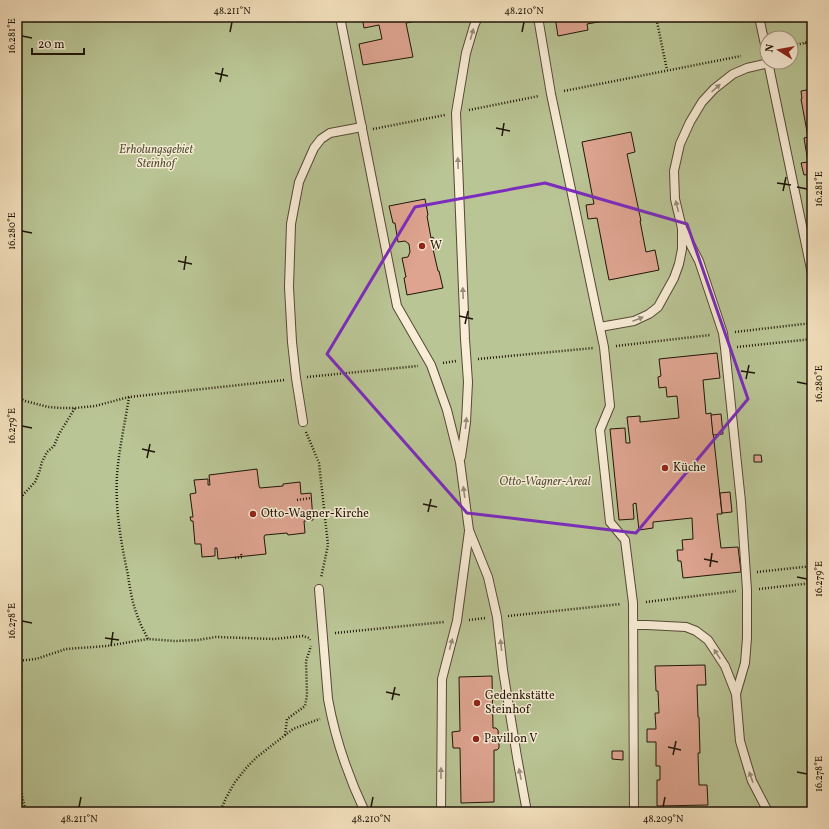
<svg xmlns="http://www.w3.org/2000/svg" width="829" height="829" font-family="Vollkorn,serif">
<rect width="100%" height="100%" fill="#f6e4c1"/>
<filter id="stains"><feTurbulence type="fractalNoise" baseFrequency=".005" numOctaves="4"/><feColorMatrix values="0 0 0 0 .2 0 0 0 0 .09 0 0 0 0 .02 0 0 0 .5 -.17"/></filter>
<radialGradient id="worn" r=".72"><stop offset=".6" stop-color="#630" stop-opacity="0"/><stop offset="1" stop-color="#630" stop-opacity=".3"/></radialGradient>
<path fill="#bac595" stroke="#6c6d4e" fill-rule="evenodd" d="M17,17H812V812H17ZM767,38H791V62H767Z"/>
<g fill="#dea490" stroke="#1f1507">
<polygon points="362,17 415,17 416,21 406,23 413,57 363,65 359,44 382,39 379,25 364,28"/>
<polygon points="555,17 621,17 621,18 587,24 588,30 558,36"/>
<polygon points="812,89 812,179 811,174 804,175 801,163 808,162 804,138 808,137 801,99 802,99 801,91"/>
<polygon points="631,132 635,152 627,154 641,221 640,221 646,252 655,250 659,270 609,280 597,218 588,219 586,205 594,204 582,142"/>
<polygon points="425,199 428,215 427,216 431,238 433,237 436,249 433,249 438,271 439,271 443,288 407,295 404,278 406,277 402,258 408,257 410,252 409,244 405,241 398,242 395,223 393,223 389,206"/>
<polygon points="717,353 720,378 703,380 706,414 711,413 722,514 717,514 721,548 738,547 741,572 683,578 681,561 678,561 677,550 683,550 682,540 693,539 692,518 653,522 653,528 639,530 636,503 633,504 634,519 619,520 610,429 625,428 626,443 630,443 627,417 640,416 640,422 679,418 677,396 667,397 666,387 659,388 658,377 661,376 659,359"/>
<polygon points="721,414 723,434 713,435 711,415"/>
<polygon points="754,455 761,455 762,462 754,462"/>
<polygon points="257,469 259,486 260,488 283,486 283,484 300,482 301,494 311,493 313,520 304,521 305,533 288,535 287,533 265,535 264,537 266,554 218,559 217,548 215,548 215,556 202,557 201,544 195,544 193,521 191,521 190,517 193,517 190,494 196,493 194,480 208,479 208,485 210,485 209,475"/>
<polygon points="730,492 732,512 722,513 720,493"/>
<polygon points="705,665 706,685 697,685 698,717 699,717 700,753 698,753 699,785 707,785 708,805 657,806 657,780 660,780 660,766 656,766 656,742 647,742 647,729 656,729 655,713 659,713 658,691 656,691 655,666"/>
<polygon points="492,676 493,728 496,728 498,730 499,745 499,748 497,750 494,750 494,802 461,803 460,748 453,748 452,732 460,731 459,677"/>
<polygon points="612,751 623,751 623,760 612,759"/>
</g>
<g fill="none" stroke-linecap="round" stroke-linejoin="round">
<g stroke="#554936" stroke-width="10">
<g id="lane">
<polyline points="340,17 397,306 431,365 447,410 460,462 469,530 488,577 497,617 503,670 517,757 527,812"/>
<polyline points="538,17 551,94 604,347 610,406 600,430 610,522 625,540 633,603 634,812"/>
<polyline points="759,17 767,54"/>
<polyline points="768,62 812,274"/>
<polyline points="682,228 699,261 723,333 725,348 741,502 747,590 747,638 745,663 736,694"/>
<polyline points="600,327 634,321 649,314 658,307 674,278 679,264 682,249 682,228 675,199 674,171 680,144 690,122 702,102 714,89 733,74 747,68 769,63"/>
<polyline points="303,422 296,378 292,342 289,287 291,224 299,182 314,148 321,139 330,133 362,127"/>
<polyline points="461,457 466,422 468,382 465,339 456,113 466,53 474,26 478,17"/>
<path d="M319,589L328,699C335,738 348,776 365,812"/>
<polyline points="633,625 647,625 686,627 696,631 708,640 725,666 736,694 740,741 752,781 766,808 769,812"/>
<polyline points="441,812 442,679 457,621 469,531"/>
</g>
</g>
<g stroke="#1f1507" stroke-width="2.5" stroke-dasharray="1 2" stroke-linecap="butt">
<polyline points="656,17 667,70"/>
<polyline points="805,43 812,49"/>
<polyline points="791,46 812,41"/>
<polyline points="564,91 741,56"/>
<polyline points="469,110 539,96"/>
<polyline points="373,129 445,115"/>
<polyline points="735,332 812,323"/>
<polyline points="616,346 710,335"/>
<polyline points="737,347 812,339"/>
<polyline points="478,359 593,348"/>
<polyline points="443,363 456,361"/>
<polyline points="307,377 418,366"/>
<polyline points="17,397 25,401 48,407 60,408 75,408 95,406 129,397 285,380"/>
<path d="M129,397C125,423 119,449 117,475C115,509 121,543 128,575C130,590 133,606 139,620C141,626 145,633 148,639"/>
<polyline points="306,432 319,463 328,545 321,578"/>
<polyline points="297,500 311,498"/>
<polyline points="17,506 22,496 35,482 39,473 42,462 47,452 54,446 59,434 75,408"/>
<polyline points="299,516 313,514"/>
<polyline points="235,558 242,557 241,554"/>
<polyline points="757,572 812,566"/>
<polyline points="759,589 812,583"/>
<polyline points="646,602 736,591"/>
<polyline points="508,616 621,604"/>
<polyline points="469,620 485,618"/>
<polyline points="335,633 444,622"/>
<polyline points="17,661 36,659 66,649 107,646 148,639 175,641 198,640 216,637 274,639 303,636 309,638 310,640"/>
<polyline points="285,735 287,719 305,706 307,695 306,661 311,646"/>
<polyline points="17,764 21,792 26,812"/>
<polyline points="220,812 226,798 235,782 247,767 257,757 293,729 314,721 320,719"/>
</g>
<use href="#lane" stroke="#f9edd7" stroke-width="8"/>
</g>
<defs><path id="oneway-solid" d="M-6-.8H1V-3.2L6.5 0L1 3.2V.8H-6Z"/></defs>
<g fill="#978c79">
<use href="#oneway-solid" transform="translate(472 34) rotate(-74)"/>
<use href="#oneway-solid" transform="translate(716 88) rotate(-42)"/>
<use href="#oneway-solid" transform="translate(458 163) rotate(-92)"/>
<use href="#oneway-solid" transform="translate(677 206) rotate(-104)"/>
<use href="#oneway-solid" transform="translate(463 293) rotate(-92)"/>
<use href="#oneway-solid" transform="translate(638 319) rotate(-21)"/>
<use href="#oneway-solid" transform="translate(466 423) rotate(-84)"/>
<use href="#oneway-solid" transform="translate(464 492) rotate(-98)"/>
<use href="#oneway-solid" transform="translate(451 644) rotate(-75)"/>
<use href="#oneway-solid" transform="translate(501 645) rotate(-96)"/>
<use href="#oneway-solid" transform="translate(717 654) rotate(-123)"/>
<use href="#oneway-solid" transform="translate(441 773) rotate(-90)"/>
<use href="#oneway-solid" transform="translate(520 774) rotate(-101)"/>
<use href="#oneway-solid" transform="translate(751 777) rotate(-110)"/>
</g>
<path fill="none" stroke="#7b2cbf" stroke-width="3" stroke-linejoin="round" d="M545,183L687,224L748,399L636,533L467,513L327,354L415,207Z"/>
<path fill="none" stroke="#1f1507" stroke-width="1.5" d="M230,32L232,22M522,32L524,22M22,36L32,38M215,73L228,76M220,82L223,68M496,128L510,131M502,136L504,123M777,183L791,185M797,187L807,189M783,191L786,177M22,231L32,233M178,261L192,264M184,270L186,256M459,316L473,319M465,324L468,311M741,371L755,373M746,379L749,365M797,382L807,384M22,426L32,428M142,449L155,452M147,458L150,444M423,504L437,507M428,512L431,499M704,559L718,562M710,567L712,553M797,577L807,579M22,621L32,623M105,638L119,640M111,646L113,632M386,692L400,695M392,700L395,687M668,747L681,750M673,755L676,741M797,772L807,774M79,807L81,797M371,807L373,797M663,807L665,797"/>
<g fill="#8f2418" stroke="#f9edd7" stroke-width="1.5">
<circle cx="422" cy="246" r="4"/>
<circle cx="665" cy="468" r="4"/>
<circle cx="253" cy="514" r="4"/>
<circle cx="477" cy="703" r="4"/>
<circle cx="476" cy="739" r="4"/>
</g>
<g text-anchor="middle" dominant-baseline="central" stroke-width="3" stroke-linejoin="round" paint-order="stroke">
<g font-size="12" font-style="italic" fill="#555339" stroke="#f9edd7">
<text x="156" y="150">Erholungsgebiet<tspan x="156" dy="14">Steinhof</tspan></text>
<text x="545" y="482">Otto-Wagner-Areal</text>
</g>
<g font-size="12" fill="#1f1507" stroke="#f9edd7" text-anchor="start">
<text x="430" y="246">W</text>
<text x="673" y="468">Küche</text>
<text x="261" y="514">Otto-Wagner-Kirche</text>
<text x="485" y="696">Gedenkstätte<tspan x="485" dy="14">Steinhof</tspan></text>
<text x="484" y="739">Pavillon V</text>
</g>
</g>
<rect width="829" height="829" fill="none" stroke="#f6e4c1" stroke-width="44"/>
<g transform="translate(779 50) rotate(281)"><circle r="19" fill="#f9edd7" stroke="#a29784"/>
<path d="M0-3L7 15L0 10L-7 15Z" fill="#8f2418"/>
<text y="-6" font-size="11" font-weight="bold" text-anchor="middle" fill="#1f1507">N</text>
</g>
<path d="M32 48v6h52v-6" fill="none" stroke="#1f1507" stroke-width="2"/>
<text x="38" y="48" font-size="12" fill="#1f1507" stroke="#f9edd7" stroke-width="3" paint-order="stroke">20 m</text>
<rect x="22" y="22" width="785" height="785" fill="none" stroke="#1f1507" stroke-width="1.5"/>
<g font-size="10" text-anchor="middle" fill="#1f1507">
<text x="232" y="14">48.211°N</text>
<text x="524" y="14">48.210°N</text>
<text transform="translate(11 36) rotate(-90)" y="4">16.281°E</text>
<text transform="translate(818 189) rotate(-90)" y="4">16.281°E</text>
<text transform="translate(11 231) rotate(-90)" y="4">16.280°E</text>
<text transform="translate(818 384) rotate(-90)" y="4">16.280°E</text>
<text transform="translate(11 426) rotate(-90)" y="4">16.279°E</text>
<text transform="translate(818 579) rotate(-90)" y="4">16.279°E</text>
<text transform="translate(11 621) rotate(-90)" y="4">16.278°E</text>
<text transform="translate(818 774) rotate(-90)" y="4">16.278°E</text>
<text x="79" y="822">48.211°N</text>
<text x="371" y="822">48.210°N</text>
<text x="663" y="822">48.209°N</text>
</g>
<rect width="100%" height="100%" filter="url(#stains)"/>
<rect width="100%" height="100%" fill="url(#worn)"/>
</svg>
